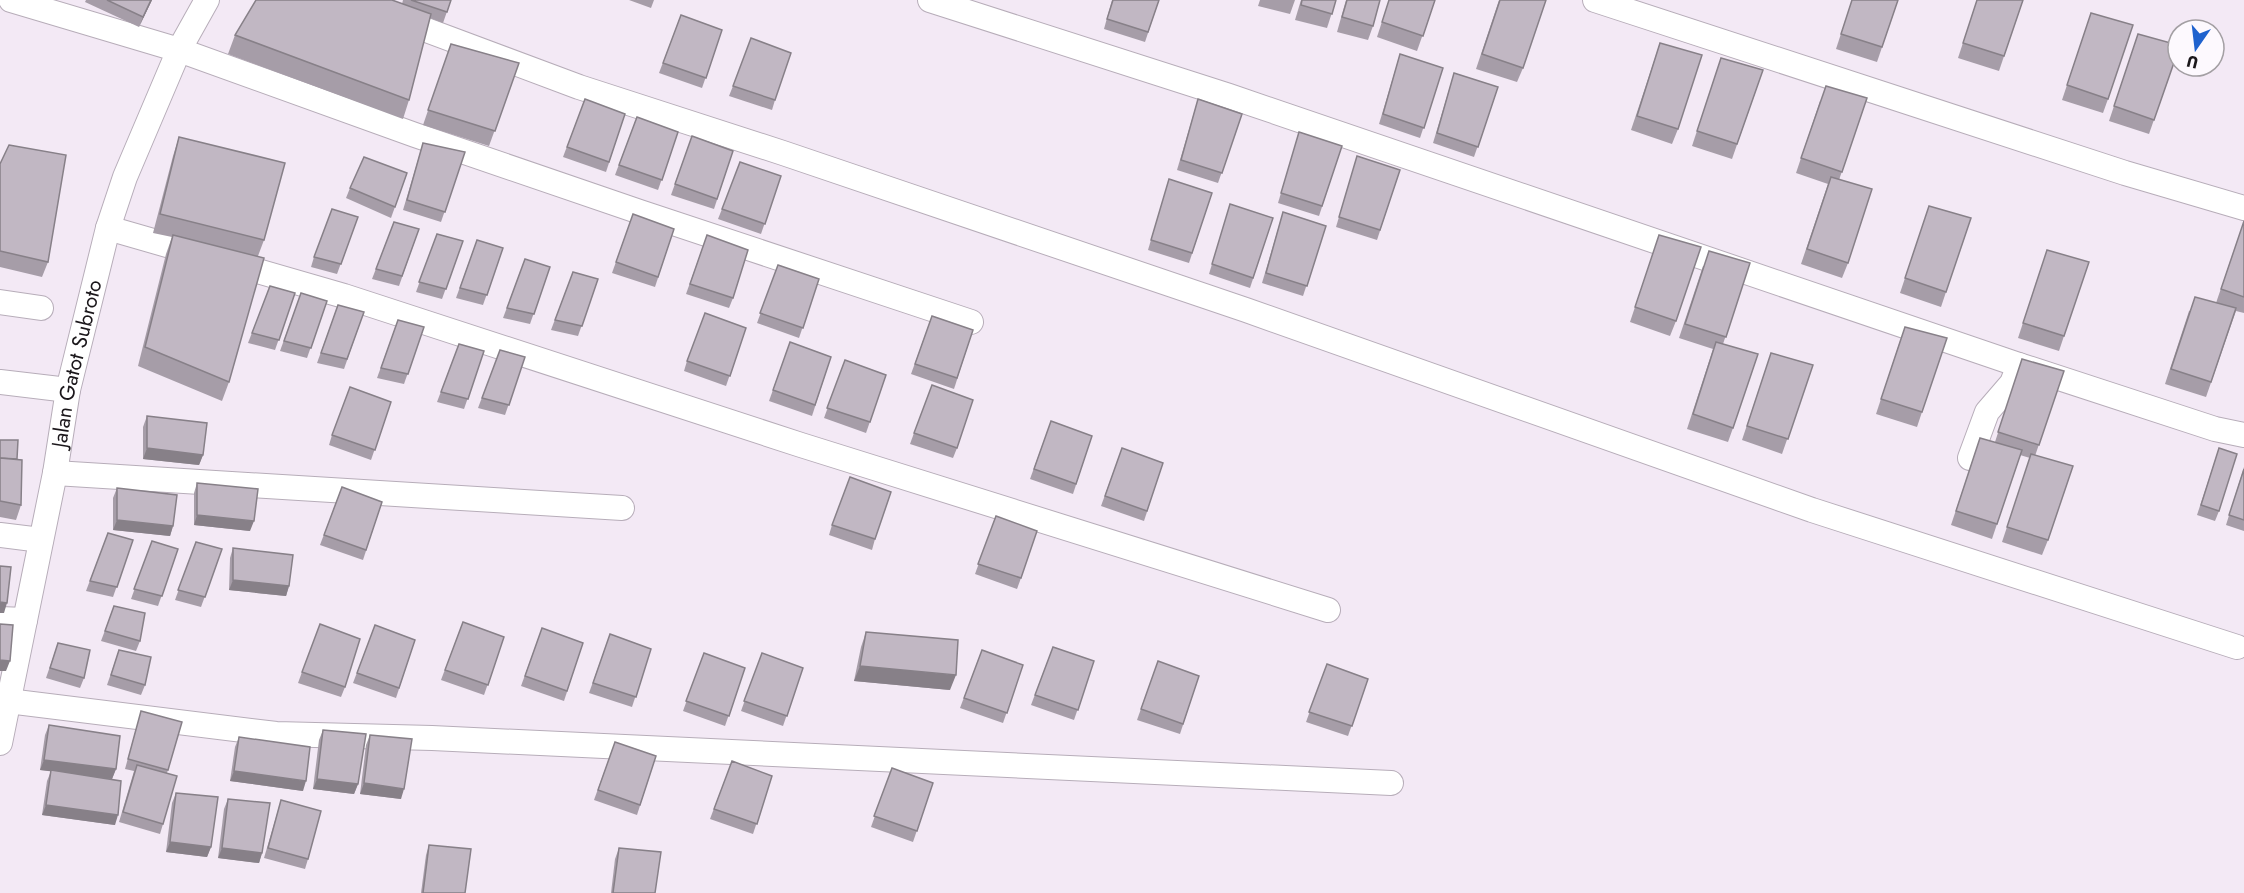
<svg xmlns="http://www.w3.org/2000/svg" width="2244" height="893" font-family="Jost,sans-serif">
<rect width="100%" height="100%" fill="#f3e9f5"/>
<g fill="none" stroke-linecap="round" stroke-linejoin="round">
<g stroke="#b7adb9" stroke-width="26">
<g id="minor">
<polyline points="11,0 179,50 415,135 640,212 971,322"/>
<polyline points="346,0 579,87 783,153 1246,310 1812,510 2237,647"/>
<polyline points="930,0 1229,96 2019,365 2215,429 2244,435"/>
<polyline points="1595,0 2125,173 2244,208"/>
<polyline points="108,228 344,296 801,445 1328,610"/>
<polyline points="0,302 41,308"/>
<polyline points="0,382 68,390"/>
<polyline points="1970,458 1987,412 2012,383 2019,365"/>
<polyline points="55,473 622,508"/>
<polyline points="0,535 41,540"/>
<polyline points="0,619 25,620"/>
<polyline points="8,701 276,734 432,738 1391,783"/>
<path id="s1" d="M0,743L55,473L68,390L108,228L125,177L179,50L207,0"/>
</g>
</g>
<use href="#minor" stroke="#fff" stroke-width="24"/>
</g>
<g fill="#a69da8">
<polygon points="86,0 152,0 139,27 85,2"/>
<polygon points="403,0 451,0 443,23 430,18 409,100 403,119 228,54 235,35 402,4"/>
<polygon points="629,0 654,0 651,8"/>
<polygon points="1112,0 1159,0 1145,42 1104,29"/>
<polygon points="1260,0 1295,0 1290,14 1258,6"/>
<polygon points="1301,0 1336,0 1327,28 1295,20"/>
<polygon points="1346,0 1380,0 1373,26 1368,40 1337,32"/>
<polygon points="1389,0 1435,0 1417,51 1377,37"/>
<polygon points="1499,0 1523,68 1517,82 1476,69"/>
<polygon points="1852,0 1898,0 1877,62 1836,49"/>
<polygon points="1977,0 2023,0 1999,71 1958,58"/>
<polygon points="681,15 722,30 702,88 659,73"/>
<polygon points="2086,28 2108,99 2103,113 2062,100"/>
<polygon points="2138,34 2178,51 2149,134 2109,121"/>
<polygon points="1660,43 1678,129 1672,144 1631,130"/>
<polygon points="451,44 519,63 489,146 423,125"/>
<polygon points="1400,54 1443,68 1420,138 1379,124"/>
<polygon points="1721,58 1763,70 1732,159 1692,146"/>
<polygon points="1454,73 1498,87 1474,157 1433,143"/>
<polygon points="733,86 775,100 772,110 729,96"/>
<polygon points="1867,98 1839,180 1848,263 1842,278 1801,264 1828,184 1796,173 1820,101"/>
<polygon points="585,99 625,114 606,172 563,157"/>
<polygon points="1198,99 1242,114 1218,183 1177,170"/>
<polygon points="637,117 678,132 658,190 615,175"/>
<polygon points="1299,132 1342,146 1319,216 1278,203"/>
<polygon points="692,136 733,151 714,209 671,195"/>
<polygon points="179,137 264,240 258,256 229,382 222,401 138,366 166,254 172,237 153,233 173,156"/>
<polygon points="423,143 465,152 441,222 403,210"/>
<polygon points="1357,156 1400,170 1377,240 1336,227"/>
<polygon points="0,164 48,262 42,277 0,267"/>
<polygon points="407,173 391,218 346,198 350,188"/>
<polygon points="781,176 761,234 718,219 722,209"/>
<polygon points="1169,179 1212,193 1189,263 1148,250"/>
<polygon points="1230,204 1273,218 1250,288 1209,274"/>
<polygon points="1283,212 1326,226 1303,296 1262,283"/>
<polygon points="633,214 674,229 655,287 612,273"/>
<polygon points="358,217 337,274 311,267 314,257"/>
<polygon points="1924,221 1946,292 1941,307 1900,293"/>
<polygon points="2244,221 2244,313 2236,311 2206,397 2165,384 2189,311 2216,303"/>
<polygon points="394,222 419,229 399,286 372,279"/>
<polygon points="437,234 463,241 442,299 416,292"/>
<polygon points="707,235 733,298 729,308 686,294"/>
<polygon points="1659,235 1676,321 1670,336 1630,322"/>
<polygon points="477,240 503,248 483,305 456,298"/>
<polygon points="525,259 550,267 530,324 503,318"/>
<polygon points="1750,263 1723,344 1733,428 1728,442 1687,429 1713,349 1679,338 1703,266"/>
<polygon points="778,265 819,279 799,338 757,323"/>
<polygon points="2042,265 2064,336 2059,351 2018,338"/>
<polygon points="573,272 598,279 578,336 551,330"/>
<polygon points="270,286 295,293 275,350 248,343"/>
<polygon points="301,293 327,301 307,358 280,351"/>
<polygon points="338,305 364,312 344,369 317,363"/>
<polygon points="932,316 973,330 954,389 911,374"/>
<polygon points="398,320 424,327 404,384 377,378"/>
<polygon points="746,328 726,386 684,371 687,361"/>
<polygon points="1900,341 1922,412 1917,427 1876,414"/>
<polygon points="790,342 831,357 812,416 769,401"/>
<polygon points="459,344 484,351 464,409 437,402"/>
<polygon points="500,350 525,357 505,415 478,408"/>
<polygon points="1771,353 1813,365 1782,454 1742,440"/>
<polygon points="2022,359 2064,371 2035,456 2048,540 2042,555 2002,542 2030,458 2020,455 1992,539 1951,525 1975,453 1995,442"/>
<polygon points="845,360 886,375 866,433 824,418"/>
<polygon points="391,402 371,460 329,445 332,435"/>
<polygon points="147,416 203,455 199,465 143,459 143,427"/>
<polygon points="1051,421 1092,436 1073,494 1030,479"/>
<polygon points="914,433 957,448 953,458 910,444"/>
<polygon points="0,440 17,459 21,505 16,520 0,517"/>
<polygon points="1122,448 1163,463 1144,521 1101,506"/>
<polygon points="2219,448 2219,511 2215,521 2197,515"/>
<polygon points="2244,467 2244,531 2226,525"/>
<polygon points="197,483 250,531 194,525 194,493"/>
<polygon points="342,487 382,502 363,560 320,545"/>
<polygon points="117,488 173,526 170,536 113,530 113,498"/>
<polygon points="996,516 1021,578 1017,589 975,574"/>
<polygon points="832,525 875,539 872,550 829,535"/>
<polygon points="108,533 133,540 113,597 86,591"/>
<polygon points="152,541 178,549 158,606 131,599"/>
<polygon points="196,542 222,549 201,607 175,600"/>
<polygon points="233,548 289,586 286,596 229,590 230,558"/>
<polygon points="114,606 140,641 136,651 101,641"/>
<polygon points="463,622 504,637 484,695 441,680"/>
<polygon points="375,625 415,640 396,698 353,683"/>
<polygon points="542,628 583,643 564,701 521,686"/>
<polygon points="866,632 950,690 854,681 861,647"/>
<polygon points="610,634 651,649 632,707 589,693"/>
<polygon points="58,643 84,678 80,688 46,678"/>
<polygon points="1053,647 1094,661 1074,720 1031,705"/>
<polygon points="119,650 145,685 141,695 107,685"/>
<polygon points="982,650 1023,665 1003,723 960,708"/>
<polygon points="704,653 745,668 725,726 683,711"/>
<polygon points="762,653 803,668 783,726 741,711"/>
<polygon points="1158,661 1199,676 1180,734 1137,720"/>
<polygon points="1327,664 1368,679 1348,736 1306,722"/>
<polygon points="302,672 345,687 341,697 298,683"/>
<polygon points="141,711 182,722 167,773 163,824 160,834 119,822 134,771 125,769"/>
<polygon points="49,725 116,769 112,779 115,825 42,815 47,781 51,771 40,770 45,735"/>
<polygon points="323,730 358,784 354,794 313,789 319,740"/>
<polygon points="370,735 401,799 360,794 366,745"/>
<polygon points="239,737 303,791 230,781 235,747"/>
<polygon points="615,742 656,756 637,815 594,800"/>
<polygon points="732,761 772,776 753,834 710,819"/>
<polygon points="892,768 933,783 913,842 871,827"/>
<polygon points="176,793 211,847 207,857 166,852 172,803"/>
<polygon points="228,799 262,853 259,863 218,858 224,809"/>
<polygon points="281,800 308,859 305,869 264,858"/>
<polygon points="429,845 465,893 421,893 426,855"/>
<polygon points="619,848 655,893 611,893 615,859"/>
</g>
<g fill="#878088">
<polygon points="151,0 152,0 139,27 143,17"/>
<polygon points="147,448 203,455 199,465 143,459"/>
<polygon points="197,515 254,521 250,531 194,525"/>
<polygon points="117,520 173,526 170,536 113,530"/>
<polygon points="233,580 289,586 286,596 229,590"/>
<polygon points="0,602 7,603 4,613 0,613"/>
<polygon points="0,660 10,661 6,671 0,671"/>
<polygon points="860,666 956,675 950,690 854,681"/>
<polygon points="44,760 116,769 112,779 40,770"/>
<polygon points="234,771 306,781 303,791 230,781"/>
<polygon points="317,779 358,784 354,794 313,789"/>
<polygon points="364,783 404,789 401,799 360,794"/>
<polygon points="46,805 118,815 115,825 42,815"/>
<polygon points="170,842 211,847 207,857 166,852"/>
<polygon points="222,848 262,853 259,863 218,858"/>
</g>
<g fill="#c1b7c3" stroke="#878088" stroke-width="1.5">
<polygon points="107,0 151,0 143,17"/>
<polygon points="256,0 392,0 431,14 409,100 235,35"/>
<polygon points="411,0 451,0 447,12"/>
<polygon points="1113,0 1159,0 1148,32 1107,19"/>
<polygon points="1302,0 1336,0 1332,14 1301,5"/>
<polygon points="1347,0 1380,0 1373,26 1342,17"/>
<polygon points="1389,0 1435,0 1423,36 1382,22"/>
<polygon points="1500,0 1546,0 1523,68 1482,54"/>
<polygon points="1852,0 1898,0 1882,47 1841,34"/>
<polygon points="1977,0 2023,0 2004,56 1963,43"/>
<polygon points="2091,13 2133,25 2108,99 2067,85"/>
<polygon points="681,15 722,30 706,78 663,63"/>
<polygon points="2138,34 2178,45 2178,51 2154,120 2114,106"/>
<polygon points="751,38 791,53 775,100 733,86"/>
<polygon points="1660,43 1702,55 1678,129 1637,116"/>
<polygon points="451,44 519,63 495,131 428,110"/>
<polygon points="1400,54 1443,68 1424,128 1383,114"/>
<polygon points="1721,58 1763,70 1737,144 1697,131"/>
<polygon points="1454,73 1498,87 1478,147 1437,133"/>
<polygon points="1826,86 1867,98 1842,172 1801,158"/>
<polygon points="585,99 625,114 609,162 567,147"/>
<polygon points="1198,99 1242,114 1222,173 1181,160"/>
<polygon points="637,117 678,132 662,180 619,165"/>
<polygon points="1299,132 1342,146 1322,206 1281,193"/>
<polygon points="692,136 733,151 717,199 675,184"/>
<polygon points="179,137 285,163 264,240 160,214"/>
<polygon points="423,143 465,152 445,212 407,200"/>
<polygon points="9,145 66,155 48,262 0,251 0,164"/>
<polygon points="1357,156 1400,170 1380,230 1339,217"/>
<polygon points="364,157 407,173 395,207 350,188"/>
<polygon points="740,162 781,176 765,224 722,209"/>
<polygon points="1831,177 1872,189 1848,263 1807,249"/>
<polygon points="1169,179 1212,193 1192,253 1151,240"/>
<polygon points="1230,204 1273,218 1253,278 1212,264"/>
<polygon points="1929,206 1971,218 1946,292 1905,278"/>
<polygon points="332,209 358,217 341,264 314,257"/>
<polygon points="1283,212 1326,226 1307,286 1266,273"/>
<polygon points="633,214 674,229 658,277 616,262"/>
<polygon points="2244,221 2244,297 2221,289"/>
<polygon points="394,222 419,229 402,276 376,269"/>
<polygon points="437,234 463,241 446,289 419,282"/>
<polygon points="173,235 264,258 229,382 145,347"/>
<polygon points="707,235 748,250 733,298 690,284"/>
<polygon points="1659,235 1701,247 1676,321 1635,307"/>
<polygon points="477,240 503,248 487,295 460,288"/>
<polygon points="2047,250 2089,262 2064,336 2023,323"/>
<polygon points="1709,251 1750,263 1726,337 1685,324"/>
<polygon points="525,259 550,267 534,314 507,308"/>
<polygon points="778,265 819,279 803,328 760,313"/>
<polygon points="573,272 598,279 582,326 555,320"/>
<polygon points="270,286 295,293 279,340 252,333"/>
<polygon points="301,293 327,301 311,348 284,341"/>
<polygon points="2195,297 2236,308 2211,382 2171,369"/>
<polygon points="338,305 364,312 347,359 321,353"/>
<polygon points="705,313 746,328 730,376 687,361"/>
<polygon points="932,316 973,330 957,378 915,364"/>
<polygon points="398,320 424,327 408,374 381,368"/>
<polygon points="1905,327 1947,338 1922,412 1881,399"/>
<polygon points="790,342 831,357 815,405 773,390"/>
<polygon points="1716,342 1758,354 1733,428 1693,414"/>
<polygon points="459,344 484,351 468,399 441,392"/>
<polygon points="500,350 525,357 509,405 482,398"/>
<polygon points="1771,353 1813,365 1788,439 1747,426"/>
<polygon points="2022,359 2064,371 2039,445 1998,432"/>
<polygon points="845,360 886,375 870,422 827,408"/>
<polygon points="932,385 973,400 957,448 914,433"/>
<polygon points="350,387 391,402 375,450 332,435"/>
<polygon points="147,416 207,423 203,455 147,448"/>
<polygon points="1051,421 1092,436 1076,484 1034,469"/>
<polygon points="1980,438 2022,450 1997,524 1956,511"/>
<polygon points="0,440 18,440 17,459 0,458"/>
<polygon points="1122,448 1163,463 1147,511 1105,496"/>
<polygon points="2219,448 2237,454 2219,511 2201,505"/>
<polygon points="2031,454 2073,466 2048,540 2007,527"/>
<polygon points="0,458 22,460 21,505 0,501"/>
<polygon points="2244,469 2244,520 2229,515"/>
<polygon points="850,477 891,492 875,539 832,525"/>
<polygon points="197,483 258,489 254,521 197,515"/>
<polygon points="342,487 382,502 366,550 324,535"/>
<polygon points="117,488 177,495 173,526 117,520"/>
<polygon points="996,516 1037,531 1021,578 978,564"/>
<polygon points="108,533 133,540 117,587 90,581"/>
<polygon points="152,541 178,549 162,596 134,589"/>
<polygon points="196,542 222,549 205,597 178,590"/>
<polygon points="233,548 293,555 289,586 233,580"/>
<polygon points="0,566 11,567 7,603 0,602"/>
<polygon points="114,606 145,613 140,641 105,631"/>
<polygon points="463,622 504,637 488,685 445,670"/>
<polygon points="0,624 13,625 10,661 0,660"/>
<polygon points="320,624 360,639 345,687 302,672"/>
<polygon points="375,625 415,640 399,688 357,673"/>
<polygon points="542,628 583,643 567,691 525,676"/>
<polygon points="866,632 958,640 956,675 860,666"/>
<polygon points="610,634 651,649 636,697 593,683"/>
<polygon points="58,643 90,650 84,678 50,668"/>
<polygon points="1053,647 1094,661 1078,710 1035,695"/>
<polygon points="119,650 151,657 145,685 111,675"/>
<polygon points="982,650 1023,665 1007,713 964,698"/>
<polygon points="704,653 745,668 729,716 686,701"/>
<polygon points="762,653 803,668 787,716 744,701"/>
<polygon points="1158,661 1199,676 1183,724 1141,709"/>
<polygon points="1327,664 1368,679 1352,726 1309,712"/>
<polygon points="141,711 182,722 168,770 128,759"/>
<polygon points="49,725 120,736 116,769 44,760"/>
<polygon points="323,730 366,734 358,784 317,779"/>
<polygon points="370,735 412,739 404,789 364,783"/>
<polygon points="239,737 310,747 306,781 234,771"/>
<polygon points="615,742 656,756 640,805 598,790"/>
<polygon points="732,761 772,776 757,824 714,809"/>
<polygon points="137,765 177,776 163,824 123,812"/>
<polygon points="892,768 933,783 917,831 874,816"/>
<polygon points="51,770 121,781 118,815 46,805"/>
<polygon points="176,793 218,797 211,847 170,842"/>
<polygon points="228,799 270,803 262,853 222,848"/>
<polygon points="281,800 321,811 308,859 268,848"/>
<polygon points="429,845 471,849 465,893 423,893"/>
<polygon points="619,848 661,852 655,893 613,893"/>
</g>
<g text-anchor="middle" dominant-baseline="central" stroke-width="6" stroke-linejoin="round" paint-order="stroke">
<g font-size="21" fill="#1b171b" stroke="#fdf9fe">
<text stroke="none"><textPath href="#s1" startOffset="387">Jalan Gatot Subroto</textPath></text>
</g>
</g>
<g transform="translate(2196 48) rotate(194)"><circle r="28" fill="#fdf9fe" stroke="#a39fa3" stroke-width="1.5"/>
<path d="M0-4.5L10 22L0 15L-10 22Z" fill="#1f62ce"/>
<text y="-9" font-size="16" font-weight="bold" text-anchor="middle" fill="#1b171b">U</text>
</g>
</svg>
